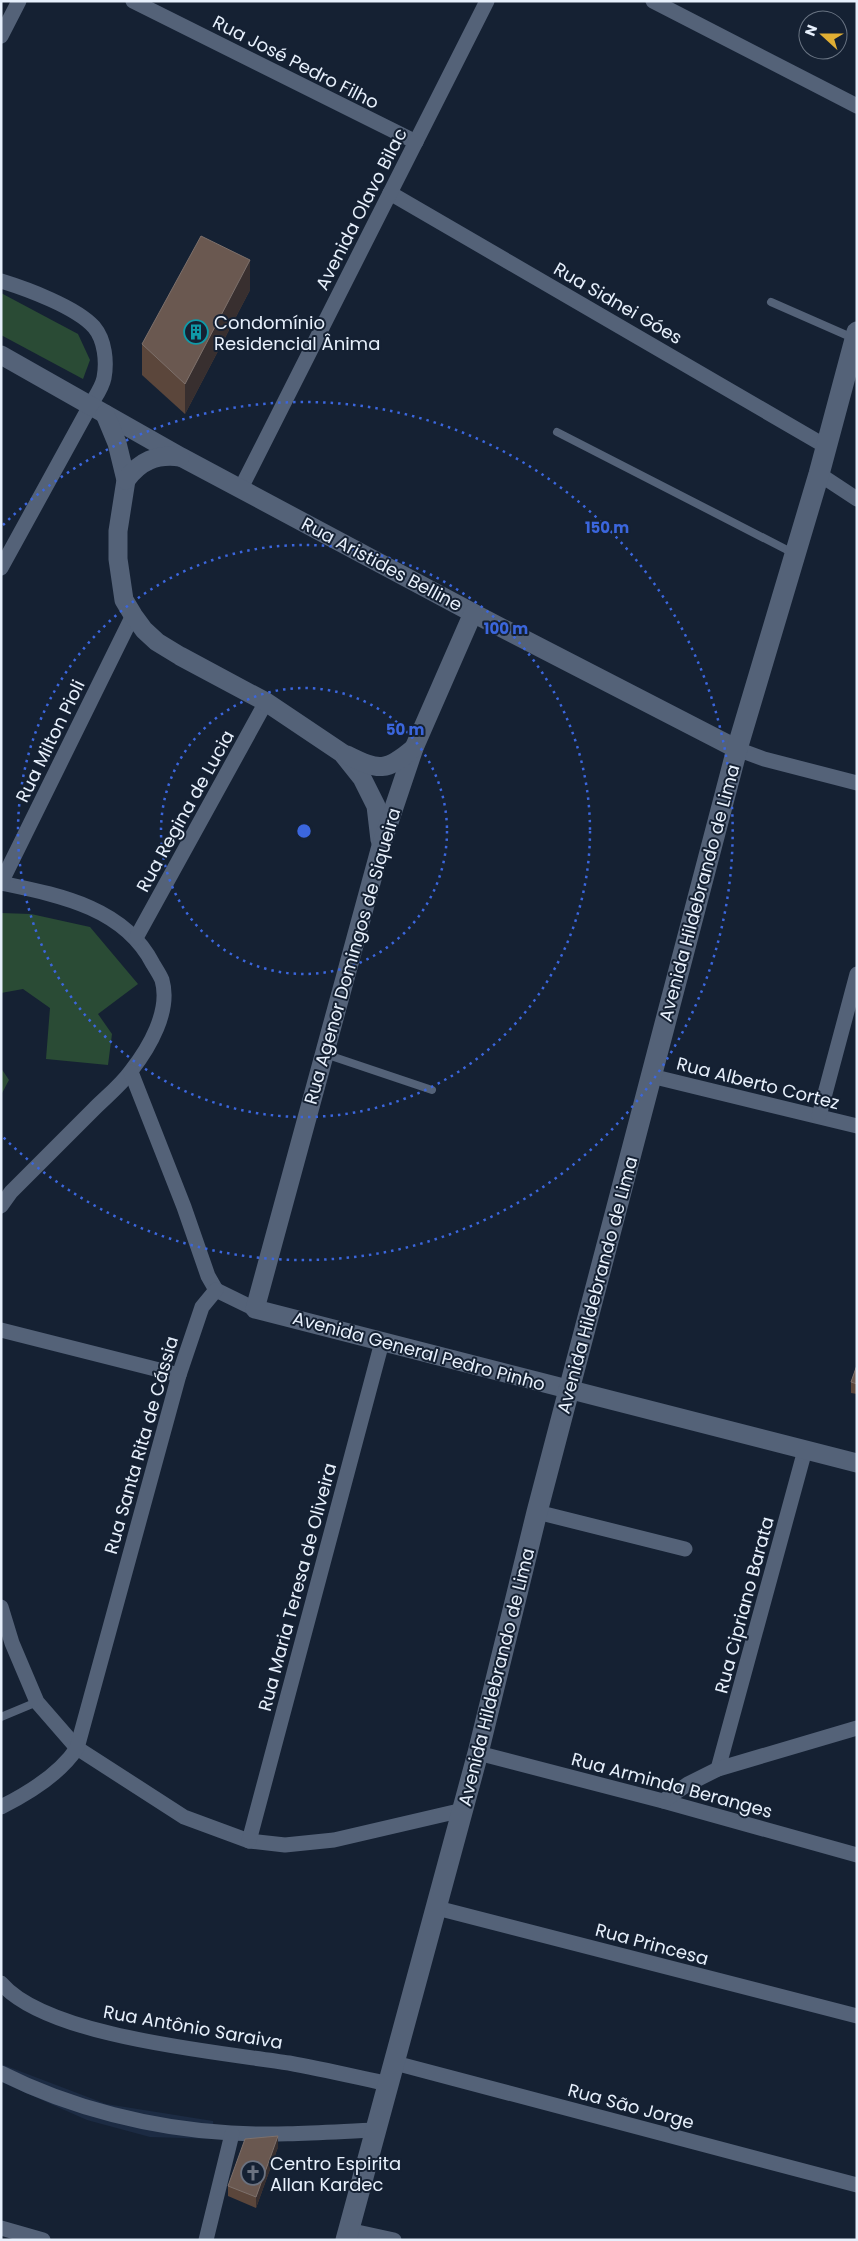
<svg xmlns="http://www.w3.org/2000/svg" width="858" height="2241" font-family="Poppins,sans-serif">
<rect width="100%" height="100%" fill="#152133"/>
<polygon fill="#1c2b43" points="1,2064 106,2104 213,2121 216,2139 150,2137 87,2120 1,2082"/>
<g fill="#2a4b35">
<polygon points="1,293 78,334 90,360 83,379 1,335"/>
<polygon points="1,913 31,914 90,927 138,984 98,1014 112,1034 108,1065 46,1059 50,1008 23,989 1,993"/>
<polygon points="1,1068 9,1080 1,1095"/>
</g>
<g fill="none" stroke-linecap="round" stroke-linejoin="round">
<g stroke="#546278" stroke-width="8">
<polyline points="771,302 853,338"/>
<polyline points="557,432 793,553"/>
<polyline points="325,1054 432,1090"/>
<polyline points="1,1717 37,1702"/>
</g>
<g stroke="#546278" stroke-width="15">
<polyline points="133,1 416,142"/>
<polyline points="653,1 857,106"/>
<polyline points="1,36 19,1"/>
<polyline points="390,193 827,447"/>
<path d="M1,281C27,289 76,307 94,327C105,340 107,362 104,378C102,388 95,397 90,406L1,568"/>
<polyline points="819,474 857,499"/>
<polyline points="241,488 487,1"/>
<polyline points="737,749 764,759 857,783"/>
<path d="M1,883C58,895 124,907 153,964C156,969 160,975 162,980C171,1011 149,1048 131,1071C121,1085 106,1097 94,1109C66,1137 38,1165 11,1192L1,1206"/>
<polyline points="1,883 133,615"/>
<polyline points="136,938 266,702"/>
<polyline points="131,1072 184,1207 208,1276 216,1290"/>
<polyline points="651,1076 857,1126"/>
<polyline points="819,1116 857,974"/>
<polyline points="216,1290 255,1309"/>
<polyline points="1,1330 179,1375"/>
<polyline points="537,1512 685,1549"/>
<polyline points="1,1607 12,1643 37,1702 77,1748 184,1817 249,1841 285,1845 334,1840 463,1810"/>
<polyline points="478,1753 663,1801 857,1855"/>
<polyline points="718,1769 805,1450"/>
<polyline points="663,1801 688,1784 718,1769 857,1728"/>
<path d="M1,1807C29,1793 60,1774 77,1748L179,1375L202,1307L216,1290"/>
<polyline points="249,1841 382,1342"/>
<polyline points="437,1908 857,2016"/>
<path d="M1,1983C47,2037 218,2052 289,2063C322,2069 356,2077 389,2084"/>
<polyline points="395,2063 857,2185"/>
<path d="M1,2073C70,2108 154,2129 231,2133C279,2136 328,2132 376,2130"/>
<polyline points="1,2228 43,2240"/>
<polyline points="348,2230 394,2240"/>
<polyline points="206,2240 232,2134"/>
</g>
<g stroke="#546278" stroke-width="19">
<polyline points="1,355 181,457 473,613 737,749"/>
<polyline points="105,414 117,443 126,480 118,531 118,559 124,600 133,615 144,630 157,642 180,656 266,702 342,753 362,778 376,806 380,840"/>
<path d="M126,480C140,461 156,454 180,457"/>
<polyline points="473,613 414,748 381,846 255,1309 857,1463"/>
<path d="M347,755C379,771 386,772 414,748"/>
</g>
<polyline stroke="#546278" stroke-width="21" points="346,2240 478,1753 537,1512 737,749 819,474 857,332"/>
</g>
<g fill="#5b463b">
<polygon points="250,290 185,414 142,375 142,344"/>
<polygon points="857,1365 857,1394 851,1393 851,1382"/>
<polygon points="278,2147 256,2208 228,2196 228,2186"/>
</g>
<g fill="#382f2f">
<polygon points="250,260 250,290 185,414 185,384"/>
<polygon points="278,2136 278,2147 256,2208 256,2197"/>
</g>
<g fill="#6a5850" stroke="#7d706b">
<polygon points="201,236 250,260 185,384 142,344"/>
<polygon points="857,1365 857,1384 851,1382"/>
<polygon points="278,2136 256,2197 228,2186 245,2139"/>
</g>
<g fill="none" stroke="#3b66dd" stroke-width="2.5" stroke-dasharray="2.5 5">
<circle cx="304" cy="831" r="143"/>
<circle cx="304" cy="831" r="286"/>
<path d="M3 525A429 429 0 1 1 3 1137"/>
</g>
<defs>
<g id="building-ring" transform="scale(1.25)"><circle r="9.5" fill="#152133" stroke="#0f9aa8" stroke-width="1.5"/><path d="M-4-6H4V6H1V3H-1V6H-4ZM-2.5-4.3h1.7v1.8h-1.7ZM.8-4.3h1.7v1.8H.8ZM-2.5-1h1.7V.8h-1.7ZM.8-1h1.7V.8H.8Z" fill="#0f9aa8"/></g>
<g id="church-ring" transform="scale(1.25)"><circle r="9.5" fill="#152133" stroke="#6b7280" stroke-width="1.5"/><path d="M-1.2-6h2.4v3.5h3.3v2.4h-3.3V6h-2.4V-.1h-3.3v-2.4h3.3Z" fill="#6b7280"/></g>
</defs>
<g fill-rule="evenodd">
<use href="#building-ring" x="196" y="332"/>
<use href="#church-ring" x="253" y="2173"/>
</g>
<g text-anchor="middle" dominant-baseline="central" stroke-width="4" stroke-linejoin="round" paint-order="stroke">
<g font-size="18" fill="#e7f0fc" stroke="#152133">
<text transform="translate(296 62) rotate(27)">Rua José Pedro Filho</text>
<text transform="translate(361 209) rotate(-63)">Avenida Olavo Bilac</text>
<text transform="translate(618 303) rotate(30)">Rua Sidnei Góes</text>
<text transform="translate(382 564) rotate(28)">Rua Aristides Belline</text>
<text transform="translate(50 741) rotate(-64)">Rua Milton Pioli</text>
<text transform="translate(185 811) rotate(-61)">Rua Regina de Lucia</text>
<text transform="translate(699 893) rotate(-75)">Avenida Hildebrando de Lima</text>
<text transform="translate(352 956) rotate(-74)">Rua Agenor Domingos de Siqueira</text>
<text transform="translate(758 1083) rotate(14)">Rua Alberto Cortez</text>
<text transform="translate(597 1285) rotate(-75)">Avenida Hildebrando de Lima</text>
<text transform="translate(419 1351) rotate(15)">Avenida General Pedro Pinho</text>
<text transform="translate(141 1445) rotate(-74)">Rua Santa Rita de Cássia</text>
<text transform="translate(297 1587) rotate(-75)">Rua Maria Teresa de Oliveira</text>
<text transform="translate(744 1605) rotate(-75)">Rua Cipriano Barata</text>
<text transform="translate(496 1677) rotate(-76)">Avenida Hildebrando de Lima</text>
<text transform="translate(672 1785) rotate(15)">Rua Arminda Beranges</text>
<text transform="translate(652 1944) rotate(15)">Rua Princesa</text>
<text transform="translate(193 2027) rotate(10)">Rua Antônio Saraiva</text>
<text transform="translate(631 2106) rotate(15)">Rua São Jorge</text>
</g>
<g font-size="18" fill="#e7f0fc" stroke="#152133" text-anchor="start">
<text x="214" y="322">Condomínio<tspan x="214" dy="21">Residencial Ânima</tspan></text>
<text x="270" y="2163">Centro Espirita<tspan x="270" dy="21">Allan Kardec</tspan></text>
</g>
</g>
<circle cx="304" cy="831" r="8" fill="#3b66dd" stroke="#152133" stroke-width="2.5"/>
<g font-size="15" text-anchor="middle" font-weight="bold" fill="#3b66dd" stroke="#152133" stroke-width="4" stroke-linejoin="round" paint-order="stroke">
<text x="607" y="533">150 m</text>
<text x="506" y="634">100 m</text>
<text x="405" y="735">50 m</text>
</g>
<rect width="858" height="2241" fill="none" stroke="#e7f0fc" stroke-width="5"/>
<g transform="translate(823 35) rotate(291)"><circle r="24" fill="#152133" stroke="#697483"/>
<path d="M0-4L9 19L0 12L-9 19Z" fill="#e1af34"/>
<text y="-8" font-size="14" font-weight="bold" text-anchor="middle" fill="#e7f0fc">N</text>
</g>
</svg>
